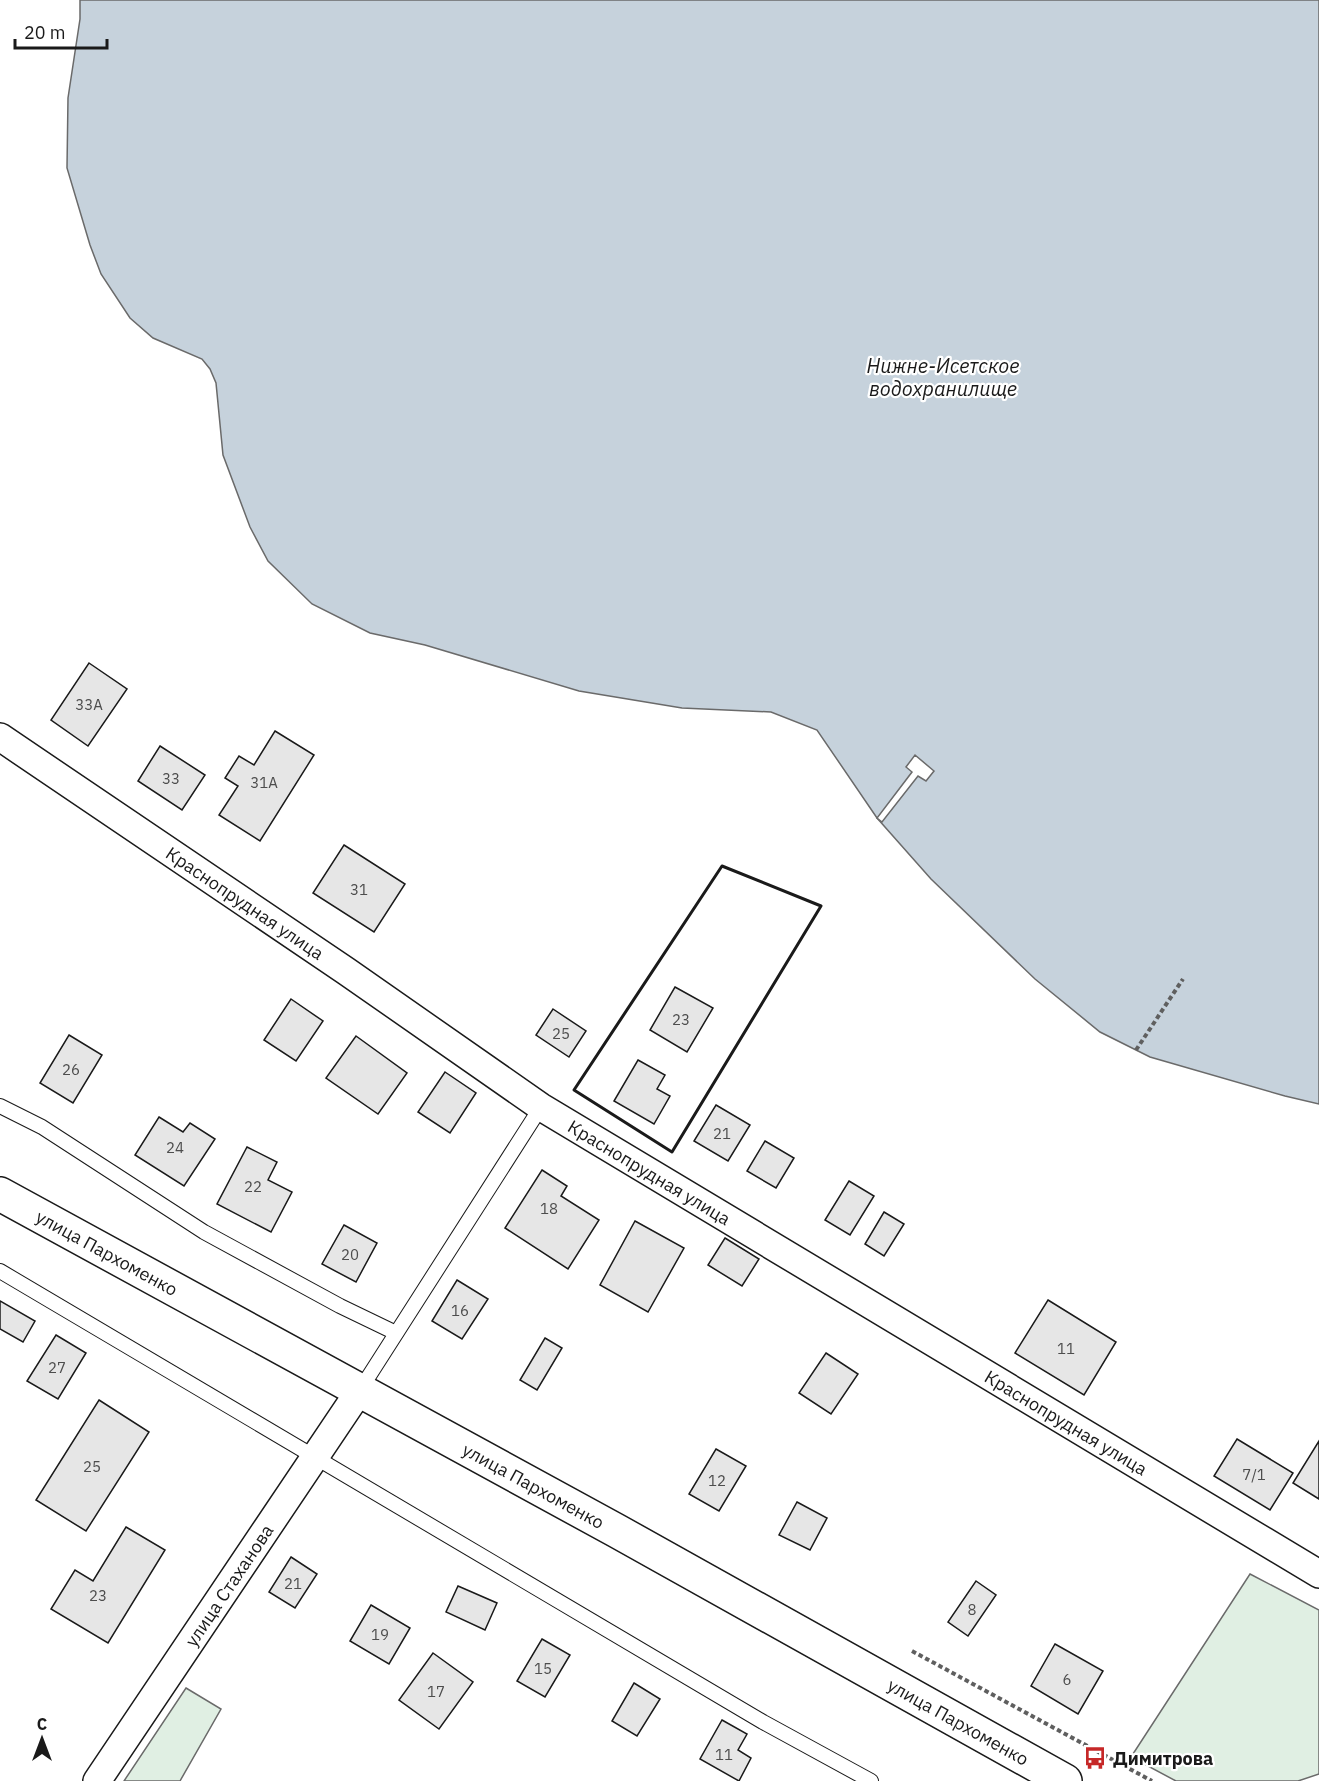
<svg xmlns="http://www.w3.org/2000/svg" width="1319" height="1781" font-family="'IBM Plex Sans',sans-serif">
<rect width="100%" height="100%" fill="#fff"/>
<g fill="#e0efe3" stroke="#6a6a6a" stroke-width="1.5">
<polygon points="1250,1574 1319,1610 1319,1774 1298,1781 1176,1781 1131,1757"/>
<polygon points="186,1688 221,1709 180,1781 124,1781"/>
</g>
<polygon fill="#c6d2dc" stroke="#6a6a6a" stroke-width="1.5" points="80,0 1319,0 1319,1104 1285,1096 1150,1057 1100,1032 1035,979 931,879 877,818 817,730 771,712 682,708 579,691 425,645 370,633 312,604 268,561 250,527 223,455 216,383 210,369 202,359 153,338 130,318 101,274 90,245 67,168 68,98 80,19"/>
<polygon fill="#fff" stroke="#6a6a6a" stroke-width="1.5" points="915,755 934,771 926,781 918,776 882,822 877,818 912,772 906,767"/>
<g fill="#e6e6e6" stroke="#1a1a1a" stroke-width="1.5">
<polygon points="89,663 127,689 88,746 51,720"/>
<polygon points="275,731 314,755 260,841 219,815 238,786 225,778 239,756 254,765"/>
<polygon points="160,746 205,775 182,810 138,781"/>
<polygon points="344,845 405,884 374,932 313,893"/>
<polygon points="675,987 713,1008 687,1052 650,1030"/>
<polygon points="291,999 323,1021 296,1061 264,1040"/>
<polygon points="553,1009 586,1031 569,1057 536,1035"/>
<polygon points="69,1035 102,1055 73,1103 40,1083"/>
<polygon points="356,1036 407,1073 378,1114 326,1078"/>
<polygon points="638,1060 665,1075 657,1089 670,1096 654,1124 614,1101"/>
<polygon points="445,1072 476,1093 450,1133 418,1112"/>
<polygon points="716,1105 750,1125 728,1161 694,1141"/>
<polygon points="159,1117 183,1132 190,1123 215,1139 184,1186 135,1155"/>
<polygon points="765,1141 794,1158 776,1188 747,1171"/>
<polygon points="247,1147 277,1162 268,1180 292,1192 271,1232 217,1204"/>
<polygon points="542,1170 567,1186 561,1196 599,1220 568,1269 505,1228"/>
<polygon points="849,1181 874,1196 850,1235 825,1220"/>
<polygon points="884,1212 904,1224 884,1256 865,1244"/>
<polygon points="635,1221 684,1248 648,1312 600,1285"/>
<polygon points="344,1225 377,1243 356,1282 322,1264"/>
<polygon points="725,1238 759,1259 742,1286 708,1265"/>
<polygon points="457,1280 488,1299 462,1339 432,1321"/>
<polygon points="1048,1300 1116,1342 1084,1395 1015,1353"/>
<polygon points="0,1301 35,1321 23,1342 0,1329"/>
<polygon points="56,1335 86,1353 58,1399 27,1381"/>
<polygon points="545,1338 562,1348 537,1390 520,1380"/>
<polygon points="826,1353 858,1374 831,1414 799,1393"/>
<polygon points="99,1400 149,1432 86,1531 36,1500"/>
<polygon points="1237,1439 1293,1473 1270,1510 1214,1476"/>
<polygon points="1319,1441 1319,1499 1293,1483"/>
<polygon points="716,1449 746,1466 719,1511 689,1494"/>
<polygon points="797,1502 827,1518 810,1550 779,1535"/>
<polygon points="126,1527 165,1550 108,1643 51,1609 75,1570 93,1581"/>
<polygon points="291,1557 317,1574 295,1608 269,1592"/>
<polygon points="976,1581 996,1595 968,1636 948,1622"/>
<polygon points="458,1586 497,1603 485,1630 446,1612"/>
<polygon points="371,1605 410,1628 389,1664 350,1641"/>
<polygon points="542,1639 570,1655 545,1697 517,1681"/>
<polygon points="1055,1644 1103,1671 1078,1714 1031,1686"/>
<polygon points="433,1653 473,1682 439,1729 399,1700"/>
<polygon points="634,1683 660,1699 637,1736 612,1721"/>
<polygon points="722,1720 747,1734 738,1750 751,1758 739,1781 700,1759"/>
</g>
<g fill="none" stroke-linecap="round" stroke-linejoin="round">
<g stroke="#1a1a1a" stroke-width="16">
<g id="lane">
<polyline points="0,1106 42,1127 204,1232 340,1306 396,1333"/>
<polyline points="0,1271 763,1722 871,1781"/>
<polyline points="360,1390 541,1107"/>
</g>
</g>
<g stroke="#1a1a1a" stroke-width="30">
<g id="street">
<path id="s1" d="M0,737L346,971L541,1107L1319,1574"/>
<path id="s2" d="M97,1781L360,1390"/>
</g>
</g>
<g stroke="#1a1a1a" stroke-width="36">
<g id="primary">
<path id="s3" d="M0,1194L617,1531L1065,1781"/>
</g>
</g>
<g stroke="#5f5f5f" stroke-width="4" stroke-dasharray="4.5 3" stroke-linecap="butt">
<polyline points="1136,1050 1183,979"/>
<polyline points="912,1651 1152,1781"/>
</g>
<use href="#lane" stroke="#fff" stroke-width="14"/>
<use href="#street" stroke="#fff" stroke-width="27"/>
<use href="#primary" stroke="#fff" stroke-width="33"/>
<polygon stroke="#1a1a1a" stroke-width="3" points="722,866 821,906 672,1152 574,1090"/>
</g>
<defs>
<g id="bus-bare" transform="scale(1.8)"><path d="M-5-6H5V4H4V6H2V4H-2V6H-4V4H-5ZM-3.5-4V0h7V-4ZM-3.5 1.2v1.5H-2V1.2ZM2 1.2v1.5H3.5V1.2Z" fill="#c62828" stroke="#fff" stroke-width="2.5" paint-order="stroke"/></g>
</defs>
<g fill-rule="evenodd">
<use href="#bus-bare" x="1095" y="1758"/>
</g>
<g text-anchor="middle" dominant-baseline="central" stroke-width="4.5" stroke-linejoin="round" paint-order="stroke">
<g font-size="15" fill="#4d4d4d">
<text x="89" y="704">33А</text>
<text x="171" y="778">33</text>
<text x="264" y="782">31А</text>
<text x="359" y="889">31</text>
<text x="681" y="1019">23</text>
<text x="561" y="1033">25</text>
<text x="71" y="1069">26</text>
<text x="722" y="1133">21</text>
<text x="175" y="1147">24</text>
<text x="253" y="1186">22</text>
<text x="549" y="1208">18</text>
<text x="350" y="1254">20</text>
<text x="460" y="1310">16</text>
<text x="1066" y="1348">11</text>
<text x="57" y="1367">27</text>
<text x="92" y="1466">25</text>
<text x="1254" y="1474">7/1</text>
<text x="717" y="1480">12</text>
<text x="293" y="1583">21</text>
<text x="98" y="1595">23</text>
<text x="972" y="1609">8</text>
<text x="380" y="1634">19</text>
<text x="543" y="1668">15</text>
<text x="1067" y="1679">6</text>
<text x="436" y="1691">17</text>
<text x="724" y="1754">11</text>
</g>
<g font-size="18" fill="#1a1a1a" stroke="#fff">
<text stroke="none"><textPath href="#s1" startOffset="296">Краснопрудная улица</textPath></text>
<text stroke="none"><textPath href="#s1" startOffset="782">Краснопрудная улица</textPath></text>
<text stroke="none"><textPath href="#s3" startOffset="122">улица Пархоменко</textPath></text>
<text stroke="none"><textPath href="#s1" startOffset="1268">Краснопрудная улица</textPath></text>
<text stroke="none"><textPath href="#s3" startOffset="608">улица Пархоменко</textPath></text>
<text stroke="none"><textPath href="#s2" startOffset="236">улица Стаханова</textPath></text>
<text stroke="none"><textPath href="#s3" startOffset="1094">улица Пархоменко</textPath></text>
</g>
<g font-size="18" font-weight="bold" fill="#1a1a1a" stroke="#fff" text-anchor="start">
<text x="1113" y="1758">Димитрова</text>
</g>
<g font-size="20" font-style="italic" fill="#1a1a1a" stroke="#fff">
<text x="943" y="365">Нижне-Исетское<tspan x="943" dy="23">водохранилище</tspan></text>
</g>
</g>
<g transform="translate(42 1739)" stroke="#ffffff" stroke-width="4.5" paint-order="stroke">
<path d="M0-4.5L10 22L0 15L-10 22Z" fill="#1a1a1a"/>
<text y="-9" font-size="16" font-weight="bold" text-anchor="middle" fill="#1a1a1a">С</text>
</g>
<path d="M15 39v9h92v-9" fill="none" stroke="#1a1a1a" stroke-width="3"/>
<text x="24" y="39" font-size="18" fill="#1a1a1a" stroke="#ffffff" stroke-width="4.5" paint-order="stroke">20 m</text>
</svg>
